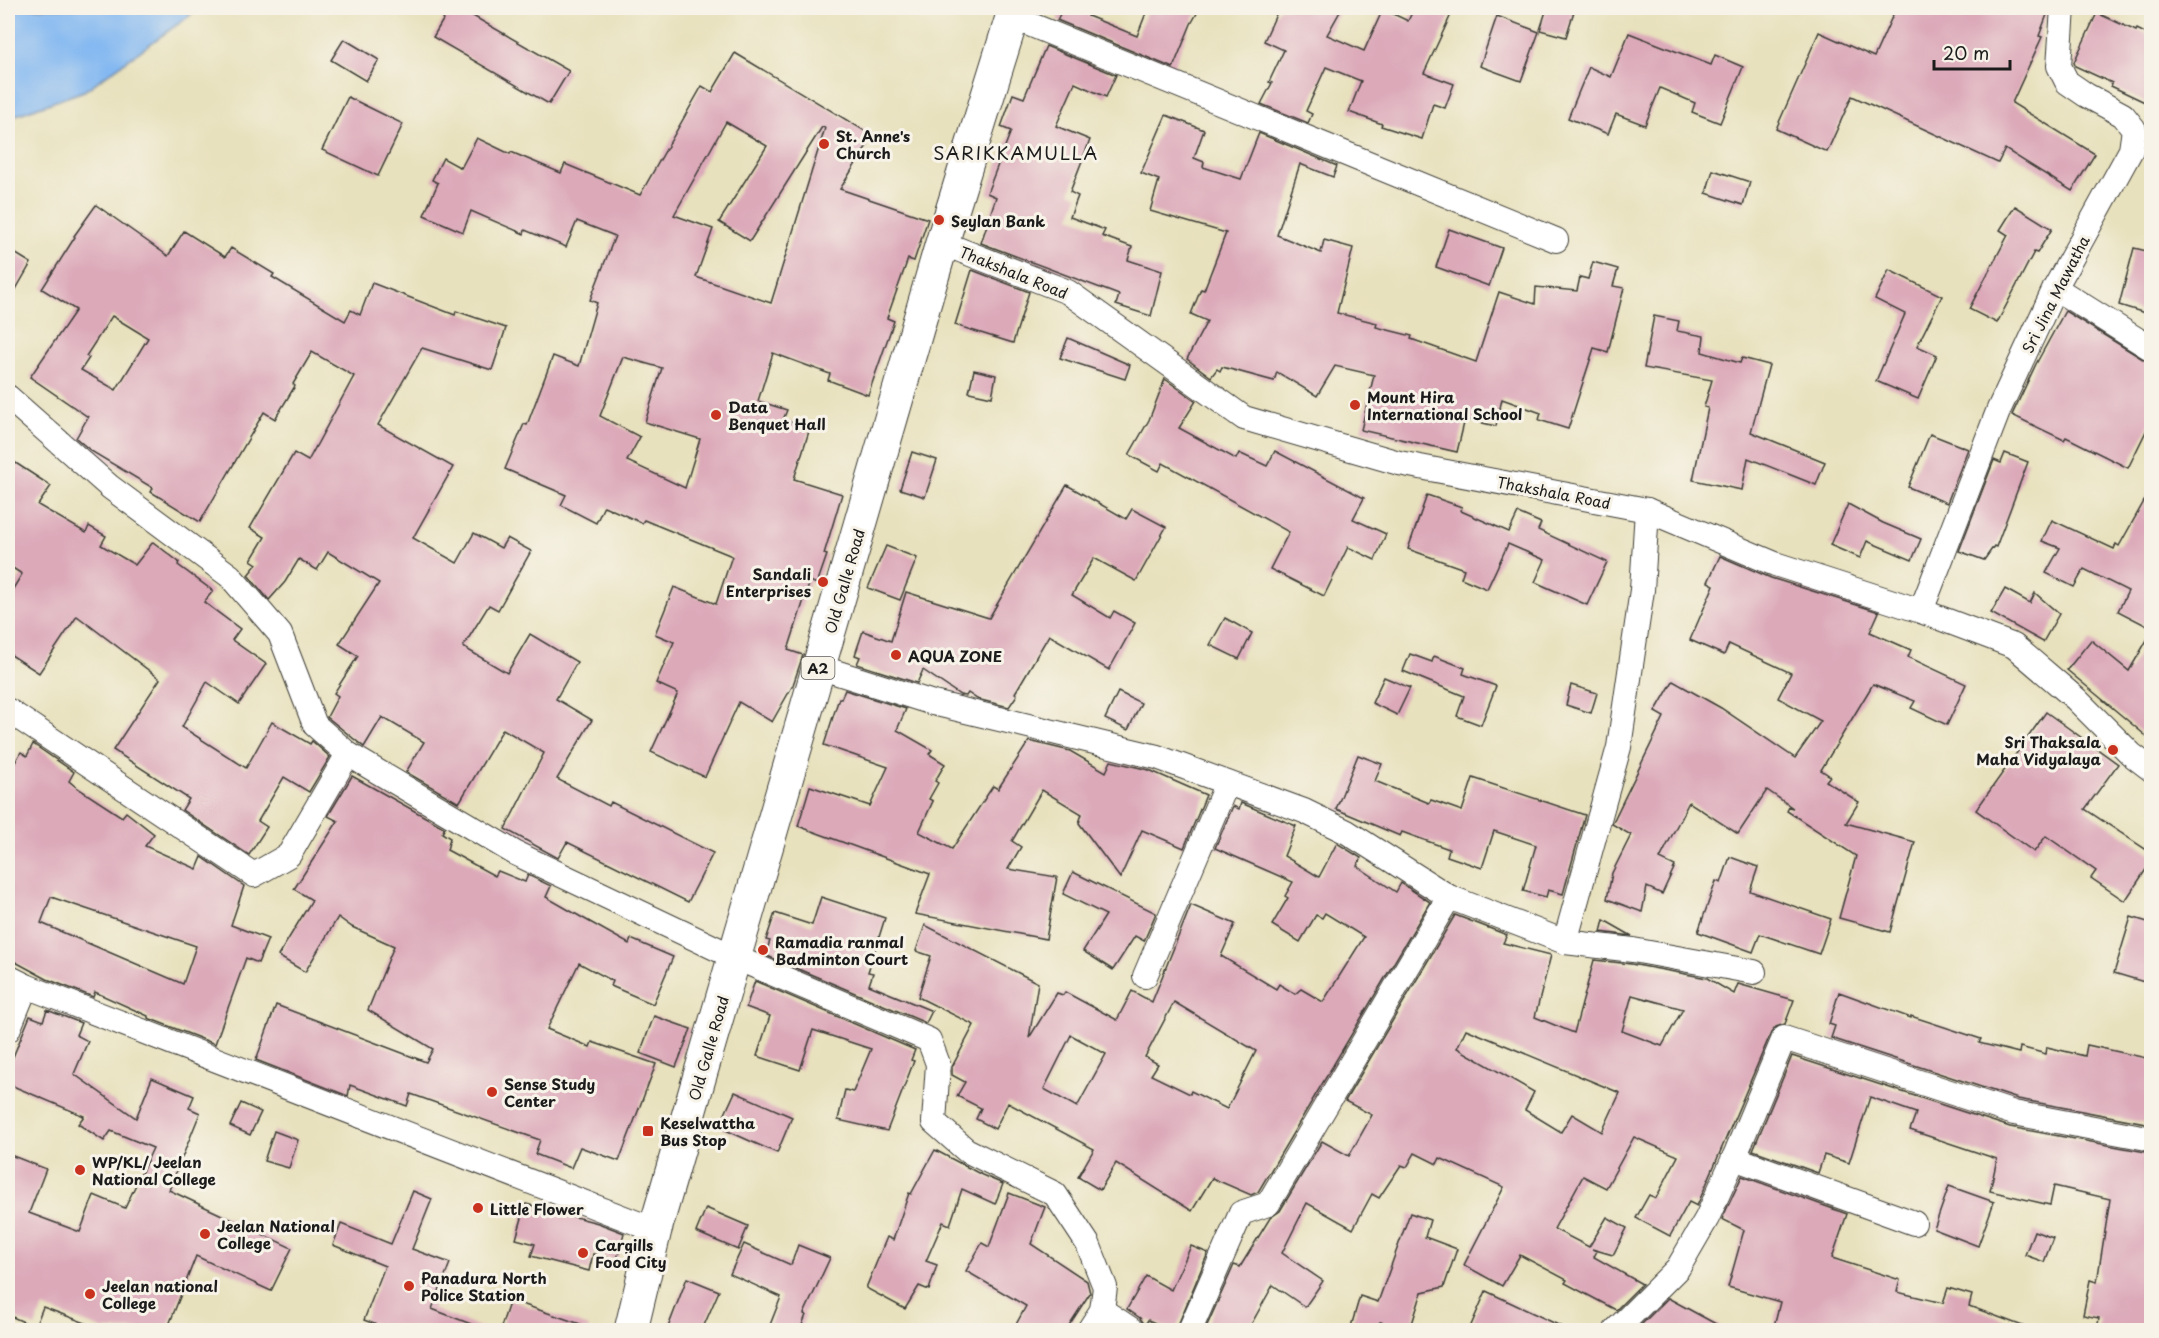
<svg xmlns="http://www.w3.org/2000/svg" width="2159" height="1338" font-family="'Playpen Sans',sans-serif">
<rect width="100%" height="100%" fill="#f7f3e8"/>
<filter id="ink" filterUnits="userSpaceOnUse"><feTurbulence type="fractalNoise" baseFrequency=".0167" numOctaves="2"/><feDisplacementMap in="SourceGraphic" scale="12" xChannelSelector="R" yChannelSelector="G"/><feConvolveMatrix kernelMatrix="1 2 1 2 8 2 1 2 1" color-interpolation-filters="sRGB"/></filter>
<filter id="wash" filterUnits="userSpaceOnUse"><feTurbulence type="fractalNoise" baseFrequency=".008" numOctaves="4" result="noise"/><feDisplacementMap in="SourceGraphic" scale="24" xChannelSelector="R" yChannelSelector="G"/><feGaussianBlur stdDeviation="1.35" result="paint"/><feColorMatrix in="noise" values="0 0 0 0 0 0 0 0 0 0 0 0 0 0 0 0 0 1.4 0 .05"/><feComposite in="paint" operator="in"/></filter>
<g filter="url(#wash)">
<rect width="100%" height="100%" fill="#e8e1bd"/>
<polygon fill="#83b8f1" stroke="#506a86" stroke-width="1.5" points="8,8 198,8 188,17 84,91 8,118"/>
<g id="blocks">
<g fill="#dca9b9" fill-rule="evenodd">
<polygon points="450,8 459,8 569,71 549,104 433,37"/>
<polygon points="1063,8 1091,8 1088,16 1137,36 1148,8 1200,8 1191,24 1173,68 1057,20"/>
<polygon points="1279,8 1342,8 1327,35 1364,51 1383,9 1408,21 1414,8 1454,8 1424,73 1454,84 1445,108 1433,104 1422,139 1381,126 1382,124 1349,112 1361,81 1326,67 1306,111 1312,114 1308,123 1261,104 1272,83 1269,82 1284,50 1264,41"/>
<polygon points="1547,8 1575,8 1566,37 1540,30"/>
<polygon points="1896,8 2038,8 2048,12 2039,36 2042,37 2012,103 2095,154 2072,191 2005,149 1998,163 1852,96 1827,152 1776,129 1819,32 1874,57"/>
<polygon points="2097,13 2136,31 2137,29 2151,36 2151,105 2111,86 2112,83 2075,66 2074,62"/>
<polygon points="1497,16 1539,32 1521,81 1480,66"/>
<polygon points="1629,33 1711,65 1715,55 1743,67 1720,123 1692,112 1695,103 1660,88 1645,125 1616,114 1608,134 1568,118 1589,67 1611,77"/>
<polygon points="344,39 379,60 366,81 331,60"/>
<polygon points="1046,46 1116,75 1106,97 1075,83 1056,126 1090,140 1070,192 1078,196 1070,217 1105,230 1102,236 1132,247 1128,260 1162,271 1151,316 1116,305 1119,295 981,243 996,197 987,193 1011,131 1001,127 1013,94 1024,98"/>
<path d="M735,53L870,134L866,142L868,144L840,189L928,219L914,261L908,259L887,318L894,321L868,395L828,380L830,374L773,353L758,401L787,410L783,420L810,428L794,479L842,494L824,554L827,555L817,584L810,581L788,650L803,655L793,685L772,722L739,702L705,777L651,752L678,693L656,683L674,642L655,634L674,587L716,604L732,556L644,520L642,523L604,506L596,523L561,505L566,495L505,469L524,424L527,425L553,356L579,366L597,303L590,300L615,236L577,221L566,247L525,230L524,234L471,211L463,232L424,215L438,183L432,180L443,158L461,168L477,138L510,154L511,152L561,173L565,164L640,195L702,86L712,92ZM726,122L767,146L719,222L750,241L822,127L825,128L771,303L696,277L713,229L674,215ZM623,357L662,368L645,422L700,439L685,488L627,461L640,437L600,416Z"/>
<polygon points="348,97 403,124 378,176 322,150"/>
<polygon points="1166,115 1204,130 1194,158 1204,162 1203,167 1241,179 1259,133 1337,166 1333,177 1300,164 1277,235 1321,253 1324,240 1353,248 1337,313 1377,323 1376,327 1412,336 1411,339 1476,362 1499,292 1535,304 1536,287 1577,291 1580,277 1588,279 1593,262 1618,269 1613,286 1624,288 1608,352 1594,348 1568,429 1539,420 1541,413 1502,399 1496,426 1465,419 1457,452 1361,430 1374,375 1335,366 1317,396 1277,372 1274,381 1222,367 1220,371 1217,369 1211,377 1187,359 1207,321 1191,314 1201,289 1204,290 1226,233 1150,211 1159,180 1141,173"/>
<polygon points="1713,170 1750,182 1743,205 1706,193"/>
<path d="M96,205L168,256L184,231L225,257L231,248L274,274L272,277L345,321L351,310L360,315L372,283L455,315L456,311L506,328L492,370L422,348L378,425L453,467L413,538L457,563L474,533L501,548L507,538L531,551L498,610L489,605L463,647L507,673L530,634L577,662L556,699L592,720L557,779L609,806L611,802L713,853L688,902L567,842L558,858L505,829L544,753L503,729L459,803L406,772L424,742L382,717L364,747L327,717L338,696L334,693L358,656L339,644L379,583L328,552L317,570L299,559L285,582L269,600L248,575L257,564L251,560L265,537L250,528L294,453L308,461L354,376L312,352L293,384L295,386L275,419L264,412L200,522L151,492L153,488L91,451L76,438L88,417L30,377L76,310L42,289L75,237L74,236ZM112,316L148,338L116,390L81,370L89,358L86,356Z"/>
<polygon points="2015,206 2052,229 2037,253 2034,252 1997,323 1969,309 2008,235 2000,230"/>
<polygon points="1449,229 1502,248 1489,286 1436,267"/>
<polygon points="2134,248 2151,252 2151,290 2145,313 2119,305"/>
<polygon points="8,249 31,263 8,303"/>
<polygon points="972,270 1029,292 1013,343 955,325"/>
<polygon points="1889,270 1942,296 1917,346 1937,355 1918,399 1876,381 1905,314 1875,299"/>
<polygon points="2065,311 2151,364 2151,421 2128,468 2066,437 2064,440 2012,415 2036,364"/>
<polygon points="1654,316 1679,321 1677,331 1704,336 1702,352 1740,363 1742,358 1769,365 1751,432 1825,462 1816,485 1748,458 1742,490 1693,480 1708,408 1704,407 1712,380 1644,368"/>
<polygon points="1068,338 1130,365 1125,379 1060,358"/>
<polygon points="974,370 996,375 992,397 969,392"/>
<polygon points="1165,379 1196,401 1179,428 1236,459 1239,453 1267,466 1275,451 1364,498 1353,519 1386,534 1375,560 1348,547 1324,596 1270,569 1289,532 1163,463 1159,471 1129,455 1149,420"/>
<polygon points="1930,434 1968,449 1947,503 1908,487"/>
<polygon points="912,452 937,460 925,497 900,489"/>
<polygon points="2005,453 2028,462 1996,547 1994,546 1984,560 1959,551 1994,460 2001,463"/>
<polygon points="8,458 51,486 38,505 86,533 89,526 106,536 101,545 135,565 153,542 179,562 178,565 213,591 204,602 240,629 232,640 266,664 239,704 207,682 182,727 246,768 272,722 310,744 312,741 330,757 309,792 284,777 258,821 267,827 249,855 182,810 189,799 113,750 160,679 77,616 39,673 8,653 8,597 22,574 8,565"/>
<polygon points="1067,485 1126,519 1132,509 1166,527 1136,581 1094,558 1072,595 1110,618 1114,611 1135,623 1109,670 1049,635 1015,693 1017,695 1009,707 977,699 968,693 966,696 960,695 923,670 917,683 857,664 860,657 855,655 863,631 891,641 906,592 989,618"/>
<polygon points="2151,489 2151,628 2118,611 2128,591 2084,569 2074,587 2046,573 2060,548 2042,541 2052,520 2114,549 2116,544 2119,546"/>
<polygon points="1427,495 1462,507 1461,511 1509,532 1518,513 1541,523 1538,530 1607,562 1587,605 1535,582 1545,560 1508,544 1487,589 1461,578 1464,569 1408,549"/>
<polygon points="1848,504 1883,523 1921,539 1912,560 1867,541 1860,558 1830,545"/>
<polygon points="886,546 917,558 900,600 868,588"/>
<polygon points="1720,556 1771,578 1879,612 1870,632 1911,650 1908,657 1966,684 1947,725 1911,708 1915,701 1873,684 1821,770 1830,776 1826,781 1859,802 1846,823 1915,842 1890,932 1839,918 1856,856 1787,811 1789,807 1793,808 1767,790 1738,834 1689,802 1660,859 1675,866 1662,894 1647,887 1642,912 1607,899 1612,873 1631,835 1612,824 1664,717 1655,712 1673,681 1721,708 1795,758 1821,721 1778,698 1791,673 1729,644 1724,655 1690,640 1714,585 1708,582"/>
<polygon points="2005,589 2030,603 2035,593 2059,614 2043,642 1991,613"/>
<polygon points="1225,618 1252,633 1239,659 1210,645"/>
<polygon points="2151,633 2151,740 2067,670 2091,640 2129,671"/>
<polygon points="1410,654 1432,662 1434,656 1465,668 1463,674 1496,686 1481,725 1457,716 1464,696 1403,671"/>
<polygon points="1384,677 1410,688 1397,715 1372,703"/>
<polygon points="1571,685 1597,693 1591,713 1566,705"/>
<polygon points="845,690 906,709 897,730 932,750 929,754 945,764 935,781 938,783 929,799 933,801 919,832 952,849 993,786 998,789 1029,741 1070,751 1106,772 1111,761 1149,770 1206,795 1184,848 1142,830 1120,878 1079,823 1082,814 1042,790 1012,841 1021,847 1008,869 1057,877 1046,939 915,914 930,874 798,826 810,786 870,806 888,767 824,745 839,698 841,699"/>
<polygon points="1118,692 1141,703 1128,730 1105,719"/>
<polygon points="2046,712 2118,764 2085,809 2151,853 2151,862 2125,901 2091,878 2096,871 2046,836 2034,852 1976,810"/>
<path d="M33,744L74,772L69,781L76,787L122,817L126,812L154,834L145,846L197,869L202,857L244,886L231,925L268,939L258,963L246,958L215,1044L148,1018V1016L95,992L93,997L47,979L8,958V775L21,752L27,756ZM51,897L196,946L183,984L41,923Z"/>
<polygon points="1358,755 1382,764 1375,781 1429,803 1431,800 1462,811 1473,778 1585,815 1563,894 1548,890 1546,897 1523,891 1536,845 1494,831 1482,868 1447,856 1449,849 1402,832 1400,836 1336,809"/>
<polygon points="352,776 445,828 442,833 450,838 447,850 495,876 498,871 525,882 528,875 551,886 546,897 581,917 629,944 631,939 673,957 653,1004 611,986 613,981 579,963 547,1029 590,1047 592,1042 656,1064 619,1161 580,1147 571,1168 535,1154 540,1140 411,1094 407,1106 350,1085 348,1096 256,1060 276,1005 426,1062 433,1049 368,1010 394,946 352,927 338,917 305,972 278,956 312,900 294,889 338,821 328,816"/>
<path d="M1241,803L1296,826L1284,856L1319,877L1337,843L1361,858L1357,866L1396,892L1401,883L1430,902L1258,1192L1251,1195L1212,1178L1192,1211L1116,1163L1100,1190L1078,1177L1094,1149L1008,1103L995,1129L976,1119L981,1108L957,1096L965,1082L952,1075V1067L974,1025L918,997L931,956L916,951L925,925L1038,983L1029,1038L1057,993L1063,995L1065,992L1117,1020L1132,991L1152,1002L1191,905L1235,924L1221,956L1276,989L1279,984L1295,994L1301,989L1323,1002L1364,937L1325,913L1322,918L1316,915L1300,942L1272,925L1288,898L1285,896L1293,882L1215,848L1233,806L1239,809ZM1174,1002L1256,1051L1227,1109L1191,1091L1190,1094L1151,1075L1158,1064L1145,1057ZM1071,1035L1106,1054L1077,1107L1044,1089Z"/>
<polygon points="1730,857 1758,867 1750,891 1831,919 1819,954 1760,934 1753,952 1698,932 1716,881 1721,883"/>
<polygon points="1073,872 1156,913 1144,941 1135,936 1113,970 1083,951 1106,915 1063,894"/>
<polygon points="821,897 885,918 868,972 873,973 869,985 932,1011 926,1023 765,955 770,941 766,940 775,913 812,925"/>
<path d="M1455,915L1507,935L1503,943L1551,955L1535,1017L1574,1033L1594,960L1631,964L1707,978L1734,994L1738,984L1794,1000L1785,1024L1776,1027L1771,1033L1697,1206L1689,1202L1670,1236L1636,1218L1649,1195L1656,1198L1678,1156L1634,1137L1606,1188L1583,1176L1554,1229L1589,1247L1607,1217L1627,1228L1613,1255L1592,1249L1597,1251L1594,1257L1642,1284L1616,1310L1565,1283L1567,1280L1520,1255L1502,1286L1464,1265L1504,1187L1440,1158L1437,1164L1415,1153L1407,1167L1401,1165L1379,1198L1372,1194L1353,1229L1307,1203L1282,1253L1323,1281L1305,1307L1273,1285L1248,1330H1205L1234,1265L1240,1267L1270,1218L1280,1211L1322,1141L1349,1156L1372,1115L1345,1101ZM1632,995L1683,1009L1662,1046L1622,1031ZM1466,1029L1620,1093L1602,1132L1572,1114L1561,1132L1525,1110L1534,1092L1457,1048Z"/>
<polygon points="2131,917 2151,923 2151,984 2114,973"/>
<polygon points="1604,920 1632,936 1601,932"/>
<polygon points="755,981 915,1050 911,1060 914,1061 887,1131 838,1120 845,1090 853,1092 871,1049 813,1030 800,1070 757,1056 770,1016 746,1007"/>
<polygon points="1839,992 1911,1018 1911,1016 1981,1039 1979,1043 2019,1053 2020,1047 2046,1054 2047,1047 2085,1056 2087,1045 2151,1059 2151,1124 2018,1099 1831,1038 1835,1026 1829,1024"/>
<polygon points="47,1010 81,1023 76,1035 88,1041 74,1074 136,1118 152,1078 194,1096 189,1108 200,1113 169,1190 292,1248 271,1291 196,1256 167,1330 104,1330 43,1307 35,1327 8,1315 8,1154 46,1169 29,1213 80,1232 94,1195 125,1208 153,1148 111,1131 104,1141 78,1124 84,1116 8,1084 8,1069 30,1016 43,1021"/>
<polygon points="654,1016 691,1029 676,1067 640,1053"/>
<polygon points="1792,1056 2010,1127 2151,1153 2151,1329 2138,1327 2137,1330 2097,1330 2099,1318 2083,1315 2090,1280 2097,1282 2110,1199 2054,1186 2050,1205 1990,1191 1997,1159 1910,1130 1916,1113 1870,1097 1849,1163 1824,1155 1818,1173 1753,1150"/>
<polygon points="735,1092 792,1117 777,1153 719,1127"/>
<polygon points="241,1103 261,1112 250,1135 230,1126"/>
<polygon points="274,1131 298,1140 289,1168 264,1161"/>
<polygon points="935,1150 982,1175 1003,1184 995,1204 962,1189 950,1225 943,1222 926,1261 937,1265 929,1290 919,1286 905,1309 866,1288 887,1237 893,1240 909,1193 911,1194"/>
<polygon points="1742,1176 1847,1214 1832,1258 1900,1280 1897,1292 1943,1303 1948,1288 1972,1295 1969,1306 2028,1328 2028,1330 1773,1330 1780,1302 1728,1287 1744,1230 1722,1219"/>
<polygon points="1949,1186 1994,1202 1978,1246 1934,1229"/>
<polygon points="413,1191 432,1199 412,1249 450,1263 432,1309 484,1329 484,1330 390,1330 364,1320 385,1266 333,1245 341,1224 391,1244"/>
<polygon points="1009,1193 1045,1207 1031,1244 1087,1281 1090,1293 1066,1330 1013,1330 1026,1306 966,1271 982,1243 989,1247"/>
<polygon points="526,1204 598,1223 624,1233 617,1260 593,1254 589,1271 531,1256 535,1244 516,1239"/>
<polygon points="706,1208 748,1226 738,1250 696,1232"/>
<polygon points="1410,1213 1430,1220 1425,1237 1457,1249 1444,1287 1422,1292 1410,1330 1380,1322 1377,1330 1350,1330 1360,1296 1378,1302"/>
<polygon points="2034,1231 2053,1238 2044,1262 2025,1255"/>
<polygon points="744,1244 791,1265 798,1245 830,1258 804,1314 806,1315 800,1330 768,1330 781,1297 730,1274"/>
<polygon points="1191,1246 1208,1253 1176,1330 1172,1330 1148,1320 1145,1325 1140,1318 1127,1309 1146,1276 1171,1290"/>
<polygon points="687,1278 719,1291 702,1330 667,1330"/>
<polygon points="1486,1291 1569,1330 1469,1330"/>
<polygon points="1668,1298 1727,1330 1636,1330"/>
<polygon points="510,1300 589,1327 588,1330 500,1330"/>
</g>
</g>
</g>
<g filter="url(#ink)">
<use href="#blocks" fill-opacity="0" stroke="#3b3a34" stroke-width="1.5"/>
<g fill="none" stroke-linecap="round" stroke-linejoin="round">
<g stroke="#3b3a34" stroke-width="26">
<g id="minor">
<polyline points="1012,17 1556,240"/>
<polyline points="942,243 1068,292 1244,418 1399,463 1647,510 1775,564 1921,611 2014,646 2076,699 2131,754 2152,770"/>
<polyline points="2055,288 2152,349"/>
<polyline points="8,397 110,487 230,576 280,634 315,725 348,754 515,853 734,957 929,1040 938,1064 934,1122 966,1150 1055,1194 1088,1244 1105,1287 1102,1310 1089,1330"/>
<polyline points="1921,611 1999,409 2055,288 2131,150 2134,129 2123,115 2086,95 2067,82 2059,66 2063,8"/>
<polyline points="819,667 933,703 1157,757 1304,811 1347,832 1449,897 1565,942 1633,950 1754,972"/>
<polyline points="9,711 254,875 289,855 348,754"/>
<polyline points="1565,942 1619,747 1642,590 1647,510"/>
<polyline points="1145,976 1227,783"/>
<polyline points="8,977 26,986 655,1230"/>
<polyline points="8,1030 26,986"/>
<polyline points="1734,1158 1914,1223"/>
<polyline points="1102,1310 1132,1330"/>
<polyline points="1190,1330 1241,1213 1268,1204 1449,897"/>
<polyline points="1616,1330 1678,1268 1707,1218 1734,1158 1784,1038 2014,1113 2152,1139"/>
</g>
</g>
<g stroke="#3b3a34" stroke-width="35">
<polyline id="trunk" points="631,1330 655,1230 942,243 1015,8"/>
</g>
<use href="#minor" stroke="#fff" stroke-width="24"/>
<use href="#trunk" stroke="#fff" stroke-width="33"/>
</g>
</g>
<g fill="#c8321e" stroke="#f7f3e8" stroke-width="2">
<circle cx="824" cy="144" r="6"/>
<circle cx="939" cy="220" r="6"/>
<circle cx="1355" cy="405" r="6"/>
<circle cx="716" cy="415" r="6"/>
<circle cx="823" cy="582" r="6"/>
<circle cx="896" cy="655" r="6"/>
<circle cx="2113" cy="750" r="6"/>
<circle cx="763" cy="950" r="6"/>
<circle cx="492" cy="1092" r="6"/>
<rect x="642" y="1125" width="12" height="12" rx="3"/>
<circle cx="80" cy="1170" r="6"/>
<circle cx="478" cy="1208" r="6"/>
<circle cx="205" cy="1234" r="6"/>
<circle cx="583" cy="1253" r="6"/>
<circle cx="409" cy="1286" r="6"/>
<circle cx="90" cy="1294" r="6"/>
</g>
<g text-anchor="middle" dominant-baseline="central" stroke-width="6" stroke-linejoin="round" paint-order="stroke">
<rect fill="#f7f3e8" stroke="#5e5c59" stroke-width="1.5" x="801.5" y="657" width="33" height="22" rx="4.5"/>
<g font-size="14" font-weight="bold" fill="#1c1c1c">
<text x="818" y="668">A2</text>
</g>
<g font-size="15" font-weight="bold" fill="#1c1c1c" stroke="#f7f3e8" text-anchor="start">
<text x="836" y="135">St. Anne's<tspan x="836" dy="17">Church</tspan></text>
<text x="951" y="220">Seylan Bank</text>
<text x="1367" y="396">Mount Hira<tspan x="1367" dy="17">International School</tspan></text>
<text x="728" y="406">Data<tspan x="728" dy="17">Benquet Hall</tspan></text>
<text x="811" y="573" text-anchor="end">Sandali<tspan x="811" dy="17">Enterprises</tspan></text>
<text x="908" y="655">AQUA ZONE</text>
<text x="2101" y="741" text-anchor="end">Sri Thaksala<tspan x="2101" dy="17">Maha Vidyalaya</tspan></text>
<text x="775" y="941">Ramadia ranmal<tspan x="775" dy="17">Badminton Court</tspan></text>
<text x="504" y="1083">Sense Study<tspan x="504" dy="17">Center</tspan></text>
<text x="660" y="1122">Keselwattha<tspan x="660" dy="17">Bus Stop</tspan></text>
<text x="92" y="1161">WP/KL/ Jeelan<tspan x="92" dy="17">National College</tspan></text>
<text x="490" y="1208">Little Flower</text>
<text x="217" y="1225">Jeelan National<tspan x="217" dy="17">College</tspan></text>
<text x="595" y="1244">Cargills<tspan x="595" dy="17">Food City</tspan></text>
<text x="421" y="1277">Panadura North<tspan x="421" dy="17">Police Station</tspan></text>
<text x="102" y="1285">Jeelan national<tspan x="102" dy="17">College</tspan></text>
</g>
<g font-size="15" fill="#1c1c1c" stroke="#f7f3e8">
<text transform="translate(1014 272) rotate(22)">Thakshala Road</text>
<text transform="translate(2055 294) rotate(-63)">Sri Jina Mawatha</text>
<text transform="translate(1554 492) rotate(11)">Thakshala Road</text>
<text transform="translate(844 581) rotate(-74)">Old Galle Road</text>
<text transform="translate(708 1048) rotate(-74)">Old Galle Road</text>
</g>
<g font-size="18" letter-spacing="1.5" fill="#1c1c1c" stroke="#f7f3e8">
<text x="1016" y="152">SARIKKAMULLA</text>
</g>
</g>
<rect width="2159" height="1338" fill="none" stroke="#f7f3e8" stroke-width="30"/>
<path d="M1934 60v9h76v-9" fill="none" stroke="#1c1c1c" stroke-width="3"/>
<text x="1943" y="60" font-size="18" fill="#1c1c1c" stroke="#f7f3e8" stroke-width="4.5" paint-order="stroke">20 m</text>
</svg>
